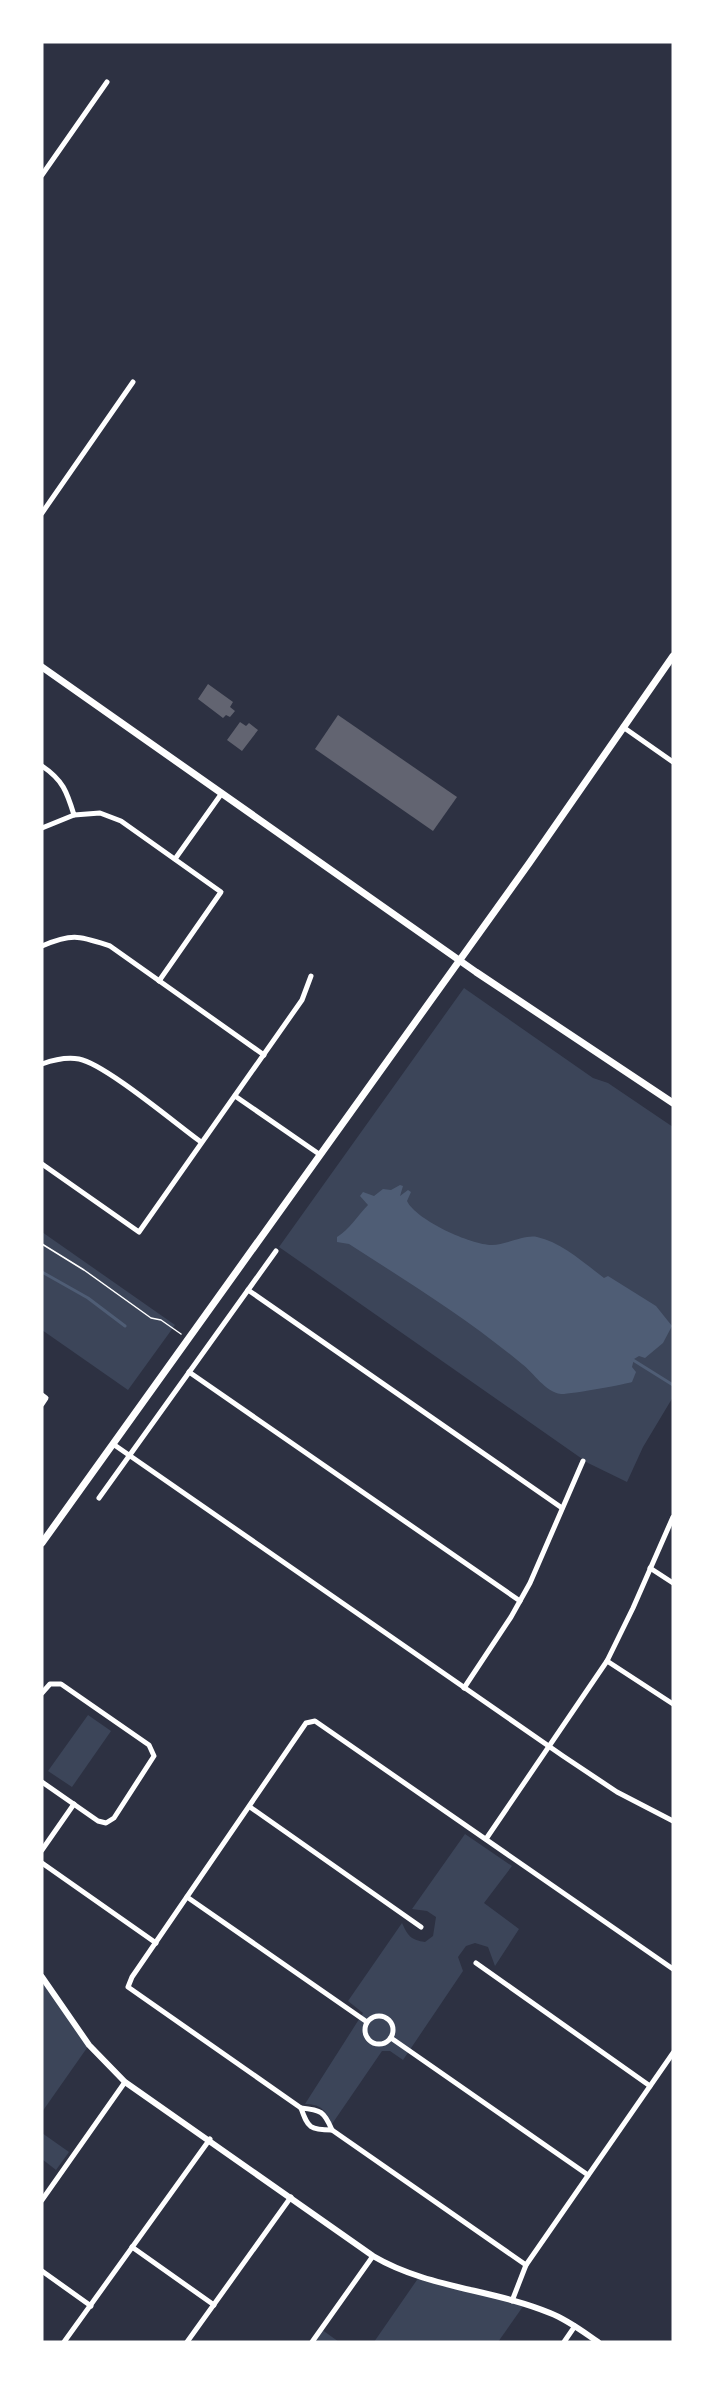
<svg xmlns="http://www.w3.org/2000/svg" width="715" height="2384" font-family="'Work Sans',sans-serif">
<rect width="100%" height="100%" fill="#2d3142"/>
<g fill="#3c4559">
<polygon points="464,988 593,1078 608,1083 673,1127 673,1397 643,1447 627,1482 588,1463 279,1247"/>
<polygon points="42,1232 175,1325 128,1390 42,1330"/>
<polygon points="88,1715 111,1731 72,1787 48,1771"/>
<path d="M465,1834L512,1866L484,1903L519,1929L495,1966L488,1947L475,1943L466,1946L458,1957L463,1971L403,2060L390,2051H382L332,2124C325,2110 321,2104 305,2104L363,2013L348,2001L402,1923C408,1936 411,1940 425,1942L433,1936L436,1917L427,1911L412,1909Z"/>
<polygon points="42,1977 89,2045 42,2112"/>
<polygon points="42,2133 69,2152 56,2170 42,2159"/>
<polygon points="419,2277 524,2305 498,2342 374,2342"/>
<polygon points="321,2329 339,2342 312,2342"/>
</g>
<path fill="#4f5d75" d="M400,1185L403,1186L400,1196L408,1190L411,1192L407,1201C416,1220 471,1245 492,1245C505,1245 526,1234 537,1237C561,1242 584,1263 604,1278L608,1276L656,1306L672,1326L663,1343L645,1358L639,1356L634,1359L632,1367L636,1372L632,1382C627,1384 566,1395 561,1394C545,1392 534,1373 522,1364C468,1319 408,1282 349,1244L337,1242V1237C349,1230 358,1215 368,1205L360,1196L363,1192L374,1196L383,1189L391,1190Z"/>
<g fill="none" stroke-linecap="round" stroke-linejoin="round">
<g stroke="#4f5d75" stroke-width="3">
<polyline points="42,1272 88,1298 125,1326"/>
<polyline points="633,1360 673,1385"/>
</g>
</g>
<g fill="#626471">
<polygon points="208,684 233,702 230,707 235,711 230,717 226,715 223,718 198,699"/>
<polygon points="338,715 457,797 433,831 315,749"/>
<polygon points="240,722 246,726 249,723 258,730 242,751 227,740"/>
</g>
<g fill="none" stroke-linecap="round" stroke-linejoin="round">
<polyline stroke="#fff" stroke-width="1.5" points="42,1244 84,1270 151,1318 161,1320 181,1334"/>
<g stroke="#fff" stroke-width="5">
<polyline points="42,175 107,82"/>
<polyline points="42,513 133,382"/>
<polyline points="623,727 673,762"/>
<path d="M42,766C63,780 67,792 74,815L100,813L121,821L221,892L159,981"/>
<polyline points="42,828 74,815"/>
<polyline points="175,859 222,793"/>
<path d="M42,946C73,933 79,936 110,946L264,1055"/>
<path d="M42,1064C53,1060 67,1057 79,1059C105,1064 176,1124 201,1142"/>
<polyline points="235,1096 319,1154"/>
<polyline points="42,1164 139,1232 302,1000 311,976"/>
<polyline points="248,1290 562,1508"/>
<polyline points="189,1372 520,1601"/>
<polyline points="42,1395 46,1398 42,1404"/>
<polyline points="113,1444 563,1756 617,1792 673,1821"/>
<polyline points="99,1498 276,1251"/>
<polyline points="650,1568 673,1583"/>
<polyline points="607,1661 673,1704"/>
<polyline points="464,1688 511,1617 530,1583 583,1461"/>
<polyline points="42,1693 50,1684 61,1684 149,1745 154,1756 114,1818 106,1823 98,1821 42,1782"/>
<polyline points="250,1807 421,1927"/>
<polyline points="486,1839 607,1661 633,1608 673,1517"/>
<polyline points="42,1850 74,1804"/>
<polyline points="42,1863 156,1943"/>
<polyline points="187,1897 367,2022"/>
<polyline points="476,1963 650,2086"/>
<circle cx="379" cy="2030" r="14"/>
<polyline points="391,2038 588,2175"/>
<path d="M301,2108C321,2110 324,2111 332,2130"/>
<polyline points="42,2200 125,2082"/>
<polyline points="132,2247 214,2305"/>
<path d="M526,2265L332,2130C310,2130 308,2128 301,2108L128,1987L132,1977L306,1723L315,1721L673,1969"/>
<polyline points="42,2271 91,2306"/>
<polyline points="512,2301 526,2265 673,2053"/>
<polyline points="64,2342 210,2139"/>
<polyline points="187,2342 291,2197"/>
<polyline points="312,2342 373,2256"/>
<polyline points="564,2342 575,2326"/>
</g>
<path stroke="#fff" stroke-width="6" d="M42,1977L89,2045L125,2082L373,2256C427,2288 492,2289 550,2313C568,2320 582,2331 598,2342"/>
<g stroke="#fff" stroke-width="7">
<polyline points="42,667 476,972 673,1103"/>
<polyline points="42,1543 530,862 673,656"/>
</g>
</g>
<rect width="715" height="2384" fill="none" stroke="#ffffff" stroke-width="87"/>
</svg>
